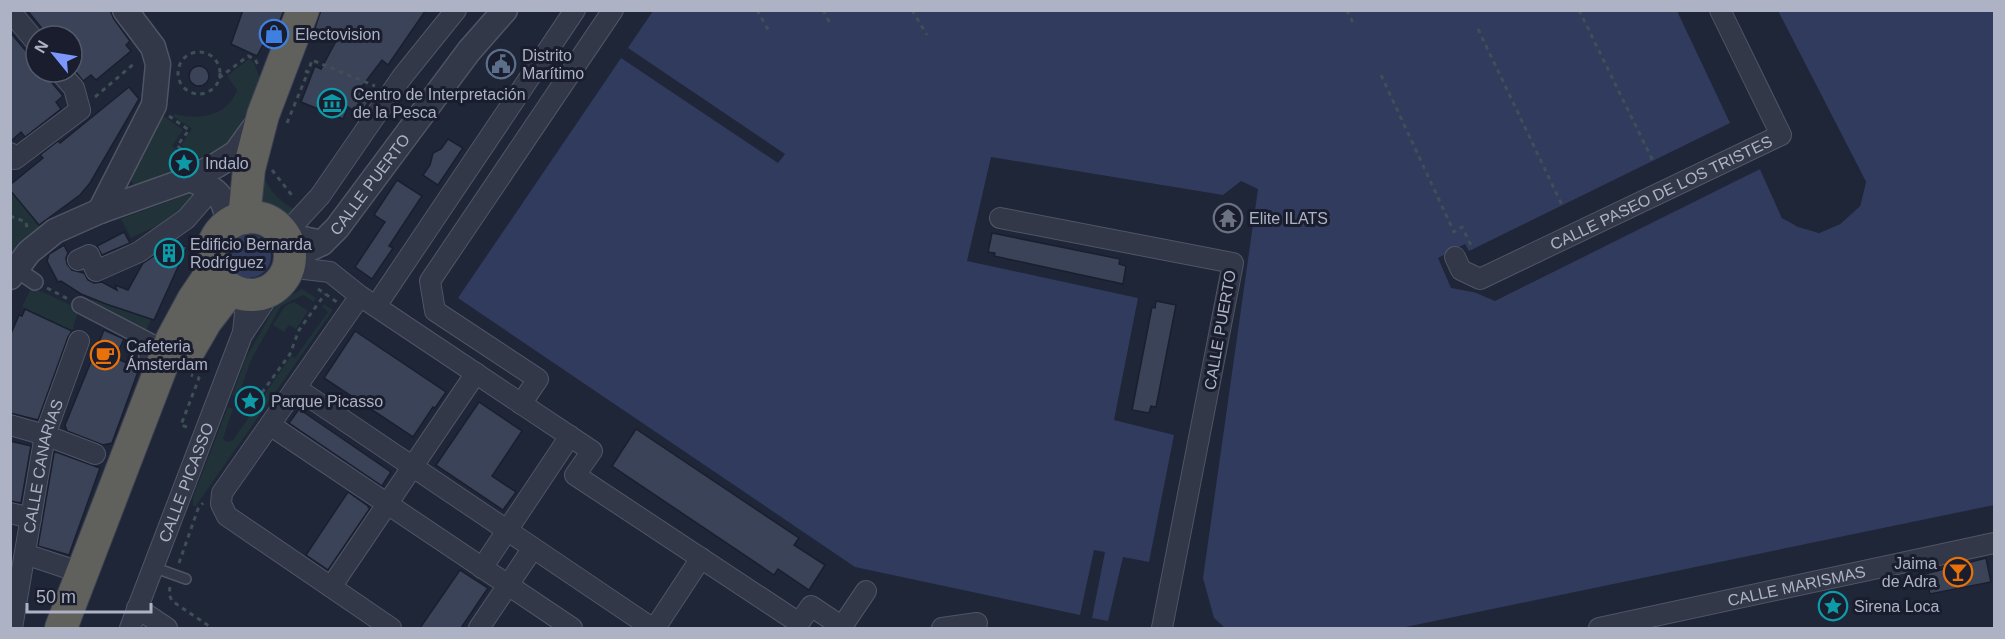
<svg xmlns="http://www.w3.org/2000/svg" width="2005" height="639" font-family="Arial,sans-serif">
<rect width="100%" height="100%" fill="#1f2638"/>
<g fill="#213239">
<path d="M249,59L254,63L261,82L246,114L227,147L205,161L181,145L192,129L173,116L174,114C198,120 227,117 237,90L227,76Z"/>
<polygon points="162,115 183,130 172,146 199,165 140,185 135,186 130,179 132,173"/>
<path d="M264,177C272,195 280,200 296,211L288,222L269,210L259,207Z"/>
<polygon points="11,190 39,225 41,234 11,263"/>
<polygon points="192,193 196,194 192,209 131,238 121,219"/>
<polygon points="32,287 79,309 72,331 22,307"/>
<polygon points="302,289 316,298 314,302 303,295 281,306 251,360 238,397 232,395 246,358 277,303"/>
<polygon points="92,299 151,319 145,334 89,305"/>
<polygon points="294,302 308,311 296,329 289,325 284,332 273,325 285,306"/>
<polygon points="324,304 333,310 195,507 193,505 193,497 228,407 233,409 223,438 226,442 233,440 291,356 295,358 328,312 322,307"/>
</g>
<g fill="#303b5e">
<polygon points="653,11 1677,11 1730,123 1469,251 1465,244 1438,258 1451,288 1489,295 1760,169 1782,218 1819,233 1840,224 1860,206 1866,182 1778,11 1994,11 1994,505 1401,628 1225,628 1214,618 1203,578 1258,189 1241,181 1223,195 991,157 967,261 1138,298 1114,420 1174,435 1149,562 1123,557 1108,621 1092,618 1105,552 1094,550 1080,615 855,567 458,298"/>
<circle cx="249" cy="256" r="22"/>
</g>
<g fill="#1f2638">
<polygon points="1775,11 1778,11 1866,182 1860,206 1840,224 1819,233 1798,227 1782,218 1760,169 1495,301 1474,292 1479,290 1489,292 1760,166 1763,168 1784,216 1799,224 1819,230 1839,221 1858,204 1863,183"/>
<polygon points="628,48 785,154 778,163 621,58"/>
</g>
<g fill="#3b4358" stroke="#1a1f2f" stroke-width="1.5">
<polygon points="27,10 110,10 114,19 130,41 126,45 131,51 96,80 91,75 83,81 72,67 72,36 48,36"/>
<polygon points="243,10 284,10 270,47 263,45 257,56 231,44"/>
<polygon points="321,10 426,10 388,65 382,60 360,89 372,97 360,115 348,107 343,119 301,102 315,66 321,69 337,39 315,28"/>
<polygon points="10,32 36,63 36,72 43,72 63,96 56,102 61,109 25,137 21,132 11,141"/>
<circle cx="199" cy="76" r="10"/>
<polygon points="129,87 139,99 90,183 80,195 39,225 10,190 10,185 43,158 40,155 58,141 60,143"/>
<polygon points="448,139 463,148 438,185 423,175 430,165 433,153 441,149"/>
<polygon points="397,180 422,196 389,246 393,248 372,279 355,267 385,222 374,215"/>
<polygon points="124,232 130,243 102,255 97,246"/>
<polygon points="992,233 1120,259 1119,264 1126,266 1123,284 994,256 995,253 988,252"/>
<polygon points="175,242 187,247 154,320 106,304 81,294 61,281 58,282 47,261 49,254 64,245 68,253 66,258 67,264 72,270 84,273 88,280 94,283 102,282 117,290 115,285 128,290 143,263"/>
<polygon points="1156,301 1176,305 1156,407 1151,406 1149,413 1132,410 1152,307 1155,308"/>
<polygon points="25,309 72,331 68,337 38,420 10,413 10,336 19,315 22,316"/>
<polygon points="104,330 124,339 116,356 119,357 118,359 139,369 112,443 103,445 67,431 65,425"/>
<polygon points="355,331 446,392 435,408 433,407 413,437 324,378"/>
<polygon points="479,402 522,431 492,476 516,492 503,510 436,465"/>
<polygon points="299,409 391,472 382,486 289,423"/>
<polygon points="636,429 799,538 794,545 825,565 809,590 778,569 774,575 612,466"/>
<polygon points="10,441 31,446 21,503 10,501"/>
<polygon points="56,452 100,468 69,555 38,546 54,453"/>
<polygon points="348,492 368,506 368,507 370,508 328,570 306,555"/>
<polygon points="1986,558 1991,582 1930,594 1925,574"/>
<polygon points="460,570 488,588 461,628 420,628"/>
</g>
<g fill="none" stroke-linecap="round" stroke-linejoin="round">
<g stroke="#505566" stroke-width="12">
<polyline id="service" points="161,570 186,579"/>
</g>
<g stroke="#505566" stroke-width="18">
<g id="pedestrian">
<polyline points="16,269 35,282"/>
<polyline points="80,305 153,343 147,356 162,363"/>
</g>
</g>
<g stroke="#505566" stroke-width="22">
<g id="minor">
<polyline points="10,11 36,42"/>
<polyline points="10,153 15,159 80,110 74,88 60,72"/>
<polyline points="1000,218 1233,263 1162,628"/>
<polyline points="284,235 320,196 402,77 456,10"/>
<path id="s1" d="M1455,257L1461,270L1480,279L1781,135L1720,10"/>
<polyline points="78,260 89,255 96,271 139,252 186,219 212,189"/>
<polyline points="288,267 330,272 360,296 592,451 575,475 799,623 811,606 844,628"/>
<polyline points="360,296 222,493 221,504 227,516 391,628"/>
<polyline points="376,306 575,10"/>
<polyline points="243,332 247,295"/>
<polyline points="296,388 652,628"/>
<polyline points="521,404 538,379 435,311 430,281 613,10"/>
<polyline points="10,425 45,435 95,454"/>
<polyline points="270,425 572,628"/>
<polyline points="10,513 31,518"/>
<polyline points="25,554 82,573"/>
<polyline points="482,568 570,436"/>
<polyline points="331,587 476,373"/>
<polyline points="137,608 167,628"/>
<path id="s2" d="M12,628L45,435L79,341"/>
<path id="s3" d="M130,628L242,335L275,286"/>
<polyline points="479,628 533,548"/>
<polyline points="655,628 701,558"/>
<polyline points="841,628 866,591"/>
<polyline points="942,628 977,623"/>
<path id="s4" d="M1599,628L1994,543"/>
</g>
</g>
<g stroke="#505566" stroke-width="27">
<g id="tertiary">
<path d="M190,179C219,191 222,192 229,223"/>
<polyline points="100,211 154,105 158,64 153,47 125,10"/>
<polyline points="284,235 322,243"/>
<path id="s5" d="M290,258L322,243L337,228L469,51L505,10"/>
<polyline points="10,277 29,252 55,231 100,211 190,179 217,165 236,153 256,125"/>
</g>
</g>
<g stroke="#3d4253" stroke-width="34">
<g id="trunk">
<circle cx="251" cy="256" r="39"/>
<polyline points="244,218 249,169 263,115 303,10"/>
<polyline points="188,352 206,321 230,290"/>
<polyline points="61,628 172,339 193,300 214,269"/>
</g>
</g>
<g stroke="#3f4f56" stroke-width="3" stroke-dasharray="4.5 4.5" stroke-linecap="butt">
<polyline points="757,10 770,33"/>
<polyline points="823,10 831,25"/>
<polyline points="912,10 927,35"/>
<polyline points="1347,10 1354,25"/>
<polyline points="1579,10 1653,161"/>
<polyline points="1478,29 1562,205"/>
<circle cx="199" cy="73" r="21"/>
<polyline points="305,71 308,72 312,60 375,86"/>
<polyline points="1381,75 1454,232 1462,227 1473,249"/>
<polyline points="219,78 248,56 255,59 258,65"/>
<polyline points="95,97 136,62"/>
<polyline points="169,116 189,130 177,146 191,155"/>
<polyline points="287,123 308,72"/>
<polyline points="272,170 294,198"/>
<polyline points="10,216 26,222 27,228"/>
<polyline points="47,288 68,299"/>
<polyline points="318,289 337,302"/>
<polyline points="235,404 250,409 290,354 299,330 325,294"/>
<polyline points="187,427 181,425 199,378 191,375"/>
<polyline points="179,563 198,509 203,503"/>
<polyline points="170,587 169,594 172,601 212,628"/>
</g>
<use href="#service" stroke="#333848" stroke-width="9"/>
<use href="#pedestrian" stroke="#333848" stroke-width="15"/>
<use href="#minor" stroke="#333848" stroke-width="20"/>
<use href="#tertiary" stroke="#333848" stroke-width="24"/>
<use href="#trunk" stroke="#60605c" stroke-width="32"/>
</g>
<defs>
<g id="shop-ring" transform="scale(1.5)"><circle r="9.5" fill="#191d2d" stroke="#3f7fe0" stroke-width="1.5"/><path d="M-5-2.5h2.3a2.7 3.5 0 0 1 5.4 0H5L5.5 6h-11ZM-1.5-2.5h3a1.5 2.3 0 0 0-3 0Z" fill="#3f7fe0"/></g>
<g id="civic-ring" transform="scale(1.5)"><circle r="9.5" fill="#191d2d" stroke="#5c6f8a" stroke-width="1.5"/><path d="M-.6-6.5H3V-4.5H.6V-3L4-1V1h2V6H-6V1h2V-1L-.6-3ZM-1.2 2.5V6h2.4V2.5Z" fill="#5c6f8a"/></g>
<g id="museum-ring" transform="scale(1.5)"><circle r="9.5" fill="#191d2d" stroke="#0f9aa8" stroke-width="1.5"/><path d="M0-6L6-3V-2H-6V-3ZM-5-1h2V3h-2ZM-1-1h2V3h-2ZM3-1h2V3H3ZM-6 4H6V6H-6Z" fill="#0f9aa8"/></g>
<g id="sight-ring" transform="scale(1.5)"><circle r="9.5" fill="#191d2d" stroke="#0f9aa8" stroke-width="1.5"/><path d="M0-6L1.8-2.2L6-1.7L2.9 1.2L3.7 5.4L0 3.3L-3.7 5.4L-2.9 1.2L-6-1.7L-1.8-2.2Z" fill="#0f9aa8"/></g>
<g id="temple-ring" transform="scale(1.5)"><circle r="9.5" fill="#191d2d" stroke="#6b7280" stroke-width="1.5"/><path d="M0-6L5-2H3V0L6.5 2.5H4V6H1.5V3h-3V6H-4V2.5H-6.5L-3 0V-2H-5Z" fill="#6b7280"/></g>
<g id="building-ring" transform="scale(1.5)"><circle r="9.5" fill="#191d2d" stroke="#0f9aa8" stroke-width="1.5"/><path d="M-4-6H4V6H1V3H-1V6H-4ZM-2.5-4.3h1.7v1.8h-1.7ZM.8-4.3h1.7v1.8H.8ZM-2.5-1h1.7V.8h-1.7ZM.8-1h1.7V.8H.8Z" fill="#0f9aa8"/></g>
<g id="cafe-ring" transform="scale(1.5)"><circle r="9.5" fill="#191d2d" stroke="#e8710a" stroke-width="1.5"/><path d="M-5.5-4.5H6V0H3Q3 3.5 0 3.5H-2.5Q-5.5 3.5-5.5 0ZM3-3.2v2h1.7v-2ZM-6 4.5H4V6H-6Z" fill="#e8710a"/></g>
<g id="bar-ring" transform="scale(1.5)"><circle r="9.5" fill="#191d2d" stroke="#e8710a" stroke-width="1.5"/><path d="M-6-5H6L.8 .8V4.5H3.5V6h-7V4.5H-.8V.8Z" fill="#e8710a"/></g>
</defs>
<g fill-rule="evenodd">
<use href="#shop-ring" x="274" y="34"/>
<use href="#civic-ring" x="501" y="64"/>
<use href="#museum-ring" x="332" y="103"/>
<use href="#sight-ring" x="184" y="163"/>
<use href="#temple-ring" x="1228" y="218"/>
<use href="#building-ring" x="169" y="253"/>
<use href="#cafe-ring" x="105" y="355"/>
<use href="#sight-ring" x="250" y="401"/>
<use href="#bar-ring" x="1958" y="572"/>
<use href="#sight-ring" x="1833" y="606"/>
</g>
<g text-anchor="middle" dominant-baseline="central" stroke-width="6" stroke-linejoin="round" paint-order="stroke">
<g font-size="16" fill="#adb2c5" stroke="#191d2d" text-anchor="start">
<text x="295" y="34">Electovision</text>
<text x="522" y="55">Distrito<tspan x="522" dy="18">Marítimo</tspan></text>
<text x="353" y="94">Centro de Interpretación<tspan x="353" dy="18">de la Pesca</tspan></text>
<text x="205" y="163">Indalo</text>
<text x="1249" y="218">Elite ILATS</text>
<text x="190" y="244">Edificio Bernarda<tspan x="190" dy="18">Rodríguez</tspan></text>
<text x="126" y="346">Cafeteria<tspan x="126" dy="18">Ámsterdam</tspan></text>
<text x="271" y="401">Parque Picasso</text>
<text x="1937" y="563" text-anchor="end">Jaima<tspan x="1937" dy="18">de Adra</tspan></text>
<text x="1854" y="606">Sirena Loca</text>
</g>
<g font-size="16" fill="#adb2c5" stroke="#191d2d">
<text stroke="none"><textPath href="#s5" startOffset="111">CALLE PUERTO</textPath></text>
<text stroke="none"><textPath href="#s1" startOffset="236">CALLE PASEO DE LOS TRISTES</textPath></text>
<text transform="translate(1220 330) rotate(-80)">CALLE PUERTO</text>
<text stroke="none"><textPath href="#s2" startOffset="165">CALLE CANARIAS</textPath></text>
<text stroke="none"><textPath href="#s3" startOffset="156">CALLE PICASSO</textPath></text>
<text stroke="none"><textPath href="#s4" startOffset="202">CALLE MARISMAS</textPath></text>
</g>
</g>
<rect width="2005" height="639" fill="none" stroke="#adb2c5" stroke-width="24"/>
<g transform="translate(54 54) rotate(300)"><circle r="28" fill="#191d2d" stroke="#54596a" stroke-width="1.5"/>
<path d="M0-4.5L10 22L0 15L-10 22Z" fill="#7c97fb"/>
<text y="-9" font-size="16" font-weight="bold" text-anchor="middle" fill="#adb2c5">N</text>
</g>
<path d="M27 603v9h124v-9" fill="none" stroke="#adb2c5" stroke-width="3"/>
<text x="36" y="603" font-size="18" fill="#adb2c5" stroke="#191d2d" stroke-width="4.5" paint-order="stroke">50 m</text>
</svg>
